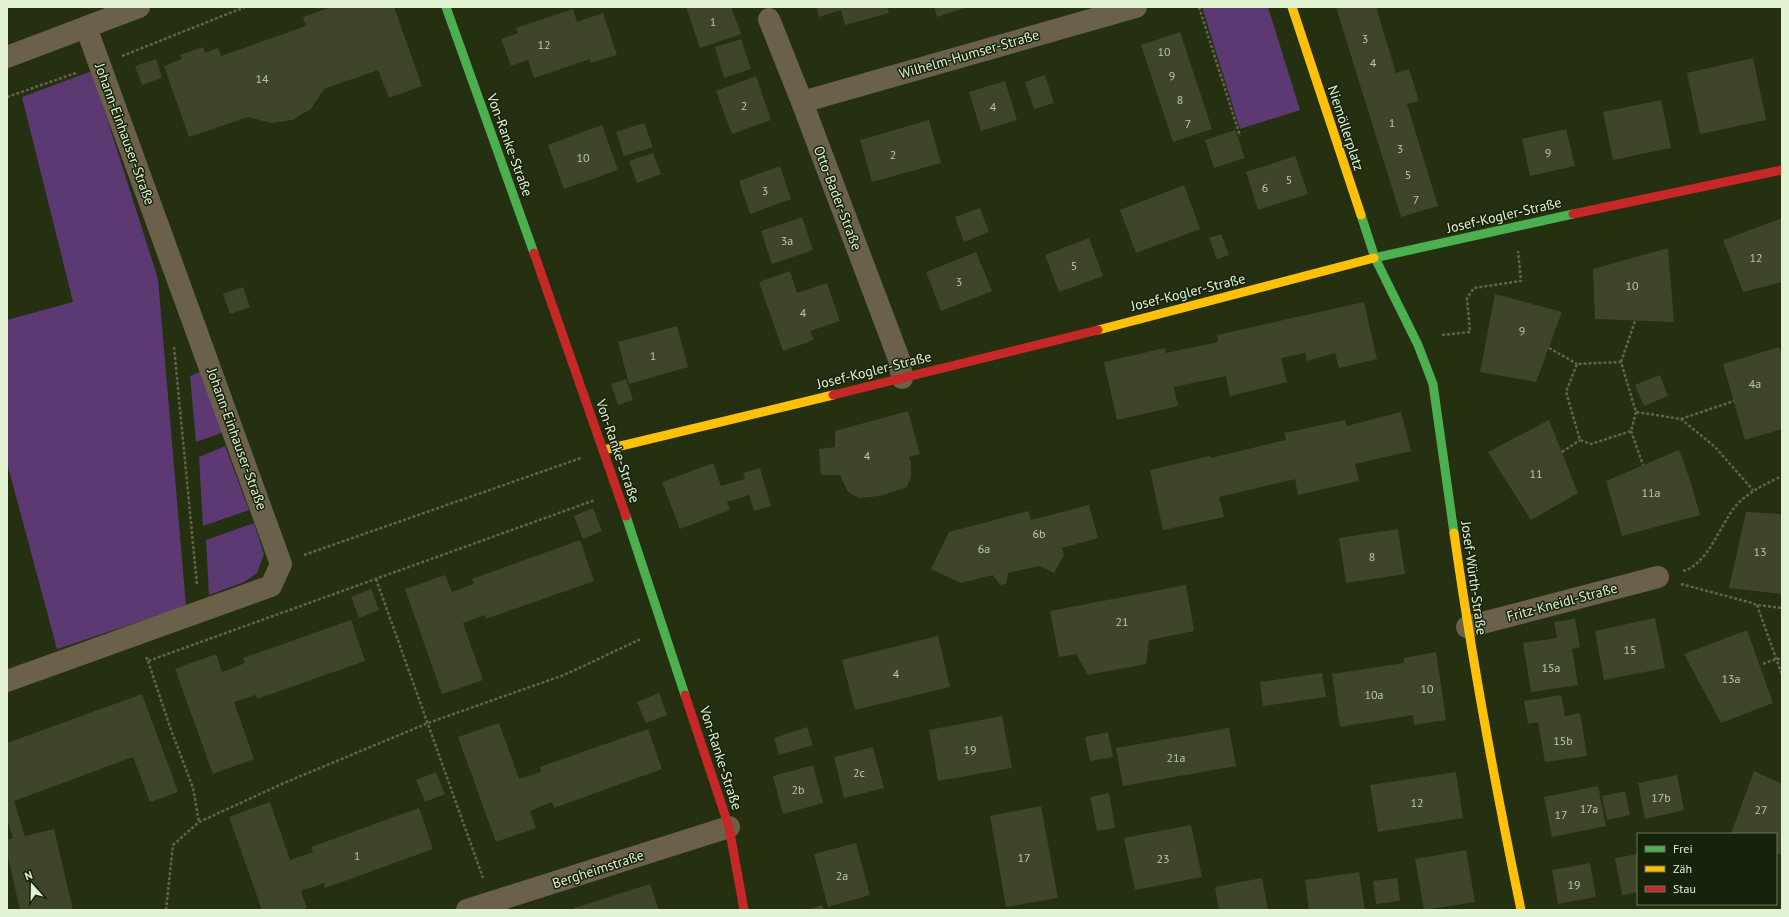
<svg xmlns="http://www.w3.org/2000/svg" width="1789" height="917" font-family="'PT Sans',sans-serif">
<rect width="100%" height="100%" fill="#243010"/>
<g fill="#5c3973">
<polygon points="1202,7 1268,7 1300,110 1240,129"/>
<polygon points="92,71 158,279 186,606 57,649 7,463 7,320 73,302 22,97"/>
<polygon points="202,371 224,432 196,442 190,376"/>
<polygon points="225,446 249,510 203,526 199,457"/>
<polygon points="254,523 264,554 257,573 244,582 209,595 206,540"/>
</g>
<g fill="#3f4528">
<polygon points="331,7 394,7 422,86 389,98 378,70 324,89 311,109 292,120 271,123 248,117 189,137 164,66 182,59 180,55 203,47 205,53 218,48 221,56 306,26 303,17"/>
<polygon points="686,7 731,7 741,34 700,48"/>
<polygon points="816,7 887,7 889,13 845,25 841,10 819,17"/>
<polygon points="934,7 968,7 937,17"/>
<polygon points="1336,7 1376,7 1396,73 1409,69 1419,101 1407,104 1438,206 1401,217"/>
<polygon points="573,9 577,22 603,13 617,55 591,63 590,59 534,78 528,60 511,66 501,39 518,33 516,28"/>
<polygon points="1180,32 1212,129 1173,142 1141,45"/>
<polygon points="741,39 751,69 724,78 715,47"/>
<polygon points="1753,58 1766,120 1700,134 1687,73"/>
<polygon points="156,59 162,78 142,85 135,66"/>
<polygon points="1045,75 1054,103 1034,109 1025,82"/>
<polygon points="756,76 771,120 732,134 716,91"/>
<polygon points="1005,81 1017,120 981,131 969,92"/>
<polygon points="1661,100 1671,148 1613,160 1603,112"/>
<polygon points="929,120 941,163 872,182 860,140"/>
<polygon points="644,123 653,147 624,156 616,132"/>
<polygon points="602,125 618,170 564,189 548,145"/>
<polygon points="1566,129 1575,166 1530,176 1522,139"/>
<polygon points="1235,130 1245,158 1214,168 1205,140"/>
<polygon points="653,153 661,174 637,183 629,161"/>
<polygon points="1295,156 1308,194 1258,210 1246,172"/>
<polygon points="780,166 791,199 750,214 739,181"/>
<polygon points="1184,185 1200,229 1136,253 1120,210"/>
<polygon points="980,208 989,232 964,242 955,217"/>
<polygon points="802,217 813,250 772,264 761,231"/>
<polygon points="1782,218 1782,282 1743,292 1723,240"/>
<polygon points="1221,234 1229,255 1217,259 1209,238"/>
<polygon points="1089,238 1103,276 1059,292 1045,255"/>
<polygon points="1668,248 1674,322 1595,319 1593,269"/>
<polygon points="976,252 992,291 941,311 926,272"/>
<polygon points="790,271 797,293 827,283 840,321 810,331 814,340 783,351 759,282"/>
<polygon points="243,287 250,307 230,314 223,294"/>
<polygon points="1495,294 1562,312 1536,382 1480,372"/>
<polygon points="1364,302 1377,359 1339,368 1335,353 1307,361 1305,353 1281,358 1287,382 1230,396 1226,376 1174,387 1178,406 1117,420 1104,362 1165,348 1166,353 1218,342 1217,335"/>
<polygon points="677,326 688,367 629,384 618,342"/>
<polygon points="1779,347 1782,354 1782,429 1745,440 1723,364"/>
<polygon points="1660,375 1668,396 1644,406 1635,385"/>
<polygon points="626,379 633,400 618,405 611,384"/>
<polygon points="908,411 920,454 909,457 911,462 911,477 907,487 880,496 859,498 848,492 840,475 821,475 819,449 835,447 835,431"/>
<polygon points="1401,412 1411,451 1355,464 1359,481 1298,495 1295,479 1219,497 1224,517 1163,530 1150,470 1210,456 1211,458 1286,440 1284,433 1345,420 1347,426"/>
<polygon points="1549,420 1578,493 1531,520 1488,452"/>
<polygon points="1679,450 1690,480 1700,515 1622,536 1606,481"/>
<polygon points="713,463 721,486 745,479 743,473 760,468 771,506 754,511 749,495 727,502 730,510 680,529 662,482"/>
<polygon points="1089,505 1098,538 1062,548 1064,555 1054,573 1039,566 1008,573 1006,584 1000,585 993,575 961,583 931,569 949,532 1028,511 1031,520"/>
<polygon points="593,508 602,531 583,539 574,516"/>
<polygon points="1746,512 1782,514 1782,594 1729,588"/>
<polygon points="1398,529 1405,574 1346,583 1339,538"/>
<polygon points="580,540 594,581 486,619 485,615 463,623 483,680 442,694 405,589 445,575 452,592 474,584 472,579"/>
<polygon points="1186,585 1194,631 1149,640 1146,664 1088,675 1076,654 1059,657 1050,611"/>
<polygon points="371,589 379,610 359,618 351,597"/>
<polygon points="1655,618 1665,668 1604,680 1595,631"/>
<polygon points="1575,619 1580,647 1572,649 1578,685 1531,692 1523,643 1557,638 1554,622"/>
<polygon points="351,620 365,661 257,699 256,695 234,702 254,759 213,774 175,669 216,654 222,672 245,663 243,658"/>
<polygon points="1747,630 1773,703 1721,723 1684,654"/>
<polygon points="938,636 950,687 855,710 842,660"/>
<polygon points="1436,652 1446,720 1414,725 1413,715 1340,727 1332,674 1404,663 1404,658"/>
<polygon points="1322,673 1326,697 1263,706 1260,682"/>
<polygon points="659,693 667,715 646,723 637,702"/>
<polygon points="142,694 178,792 150,802 133,757 14,801 25,836 54,829 73,910 20,910 7,852 7,840 13,838 7,820 7,743"/>
<polygon points="1561,695 1565,716 1580,713 1587,756 1545,762 1538,722 1528,724 1524,701"/>
<polygon points="1002,716 1012,768 938,781 929,730"/>
<polygon points="499,723 519,779 541,772 540,767 648,729 662,769 554,808 552,802 530,811 536,828 496,842 458,737"/>
<polygon points="807,727 813,745 779,755 774,738"/>
<polygon points="1229,728 1236,766 1123,786 1116,748"/>
<polygon points="1108,732 1113,757 1090,761 1085,737"/>
<polygon points="873,747 884,788 844,798 834,757"/>
<polygon points="813,765 823,803 783,814 773,776"/>
<polygon points="1754,771 1782,784 1782,855 1776,853 1776,834 1731,834"/>
<polygon points="436,772 445,794 425,802 416,780"/>
<polygon points="1456,772 1463,818 1378,832 1370,785"/>
<polygon points="1677,775 1684,810 1645,819 1638,783"/>
<polygon points="1598,786 1606,826 1552,837 1544,797"/>
<polygon points="1625,791 1630,815 1607,820 1602,796"/>
<polygon points="1109,793 1115,828 1097,831 1090,797"/>
<polygon points="270,802 290,860 313,852 311,847 419,808 433,849 325,888 324,883 301,891 307,908 301,910 262,910 229,817"/>
<polygon points="1041,806 1058,898 1006,907 990,816"/>
<polygon points="1191,825 1202,877 1135,890 1124,838"/>
<polygon points="856,843 870,895 828,907 814,854"/>
<polygon points="1466,850 1475,902 1424,910 1415,859"/>
<polygon points="1638,854 1638,892 1622,895 1615,858"/>
<polygon points="1590,863 1596,897 1558,904 1552,870"/>
<polygon points="1359,872 1365,910 1309,910 1305,880"/>
<polygon points="1262,878 1268,910 1219,910 1215,887"/>
<polygon points="1397,878 1400,901 1376,904 1373,881"/>
<polygon points="650,884 659,910 575,910 574,908"/>
<polygon points="822,905 824,910 807,910"/>
</g>
<g fill="none" stroke-linecap="round" stroke-linejoin="round">
<g stroke="#66624d" stroke-width="2.5" stroke-dasharray="3 2" stroke-linecap="butt">
<polyline points="1199,7 1240,136"/>
<polyline points="122,56 245,7"/>
<polyline points="7,97 76,73"/>
<polyline points="1442,335 1470,332 1467,298 1474,288 1521,281 1518,251"/>
<polyline points="174,347 197,585"/>
<polyline points="1549,348 1577,364"/>
<polyline points="1621,362 1635,321"/>
<polyline points="1636,412 1631,431 1591,444 1580,440 1566,392 1577,364 1621,362 1636,412 1681,419 1715,447 1753,490"/>
<polyline points="1681,419 1734,401"/>
<polyline points="1631,431 1643,465"/>
<polyline points="1562,452 1580,440"/>
<polyline points="304,555 581,458"/>
<path d="M1683,571C1707,565 1720,526 1734,508C1747,492 1764,485 1782,476"/>
<polyline points="376,579 483,878"/>
<polyline points="1681,584 1752,603 1757,605 1782,608"/>
<polyline points="1757,605 1782,675"/>
<polyline points="146,657 148,661 595,500"/>
<polyline points="148,661 170,727 193,788 199,822"/>
<polyline points="1763,664 1776,659 1782,659"/>
<polyline points="166,910 173,845 199,822 284,783 428,723 564,675 641,639"/>
</g>
<g stroke="#6b604a" stroke-width="22">
<polyline points="769,19 802,102 899,359 902,378"/>
<polyline points="7,57 139,7"/>
<polyline points="802,102 1136,7"/>
<polyline points="1467,627 1658,577"/>
<polyline points="7,681 271,586 281,564 86,27"/>
<polyline points="467,910 729,827"/>
</g>
<g stroke="#4caf50" stroke-width="9">
<polyline points="446,7 534,253"/>
<polyline points="1361,215 1375,258 1418,345 1433,384 1454,533"/>
<polyline points="1374,258 1573,214"/>
<polyline points="626,516 685,695"/>
</g>
<g stroke="#ffc107" stroke-width="9">
<polyline points="1292,7 1361,215"/>
<polyline points="1098,330 1374,258"/>
<polyline points="604,450 833,395"/>
<path d="M1454,533C1472,660 1495,785 1521,910"/>
</g>
<g stroke="#c62828" stroke-width="9">
<polyline points="1573,214 1782,170"/>
<polyline points="534,253 626,516"/>
<polyline points="833,395 1098,330"/>
<polyline points="685,695 729,827 744,910"/>
</g>
</g>
<g text-anchor="middle" dominant-baseline="central" stroke-width="3" stroke-linejoin="round" paint-order="stroke">
<g font-size="12" fill="#b9c8a9">
<text x="713" y="21">1</text>
<text x="1365" y="38">3</text>
<text x="544" y="44">12</text>
<text x="1164" y="51">10</text>
<text x="1373" y="62">4</text>
<text x="1172" y="75">9</text>
<text x="262" y="78">14</text>
<text x="1180" y="99">8</text>
<text x="744" y="105">2</text>
<text x="993" y="106">4</text>
<text x="1392" y="122">1</text>
<text x="1188" y="123">7</text>
<text x="1400" y="148">3</text>
<text x="1548" y="152">9</text>
<text x="893" y="154">2</text>
<text x="583" y="157">10</text>
<text x="1408" y="174">5</text>
<text x="1289" y="179">5</text>
<text x="1265" y="187">6</text>
<text x="765" y="190">3</text>
<text x="1416" y="199">7</text>
<text x="787" y="240">3a</text>
<text x="1756" y="257">12</text>
<text x="1074" y="265">5</text>
<text x="959" y="281">3</text>
<text x="1632" y="285">10</text>
<text x="803" y="312">4</text>
<text x="1522" y="330">9</text>
<text x="653" y="355">1</text>
<text x="1755" y="383">4a</text>
<text x="867" y="455">4</text>
<text x="1536" y="473">11</text>
<text x="1651" y="492">11a</text>
<text x="1039" y="533">6b</text>
<text x="984" y="548">6a</text>
<text x="1760" y="551">13</text>
<text x="1372" y="556">8</text>
<text x="1122" y="621">21</text>
<text x="1630" y="649">15</text>
<text x="1551" y="667">15a</text>
<text x="896" y="673">4</text>
<text x="1731" y="678">13a</text>
<text x="1427" y="688">10</text>
<text x="1374" y="694">10a</text>
<text x="1563" y="740">15b</text>
<text x="970" y="749">19</text>
<text x="1176" y="757">21a</text>
<text x="859" y="772">2c</text>
<text x="798" y="789">2b</text>
<text x="1661" y="797">17b</text>
<text x="1417" y="802">12</text>
<text x="1589" y="808">17a</text>
<text x="1761" y="809">27</text>
<text x="1561" y="814">17</text>
<text x="357" y="855">1</text>
<text x="1024" y="857">17</text>
<text x="1163" y="858">23</text>
<text x="842" y="875">2a</text>
<text x="1574" y="884">19</text>
</g>
<g font-size="14" fill="#e2f3d4" stroke="#17220a">
<text transform="translate(969 54) rotate(-16)">Wilhelm-Humser-Straße</text>
<text transform="translate(1346 128) rotate(72)">Niemöllerplatz</text>
<text transform="translate(125 134) rotate(70)">Johann-Einhauser-Straße</text>
<text transform="translate(510 145) rotate(70)">Von-Ranke-Straße</text>
<text transform="translate(838 198) rotate(69)">Otto-Bader-Straße</text>
<text transform="translate(1504 215) rotate(-13)">Josef-Kogler-Straße</text>
<text transform="translate(1188 292) rotate(-14)">Josef-Kogler-Straße</text>
<text transform="translate(874 370) rotate(-14)">Josef-Kogler-Straße</text>
<text transform="translate(237 439) rotate(70)">Johann-Einhauser-Straße</text>
<text transform="translate(618 451) rotate(71)">Von-Ranke-Straße</text>
<text transform="translate(1474 578) rotate(82)">Josef-Würth-Straße</text>
<text transform="translate(1562 602) rotate(-15)">Fritz-Kneidl-Straße</text>
<text transform="translate(721 758) rotate(72)">Von-Ranke-Straße</text>
<text transform="translate(598 869) rotate(-18)">Bergheimstraße</text>
</g>
</g>
<rect width="1789" height="917" fill="none" stroke="#e2f3d4" stroke-width="16"/>
<rect x="1637" y="833" width="140" height="72" fill="#17220a" stroke="#68765b"/>
<rect x="1645" y="846" width="20" height="6" fill="#4caf50" stroke="#68765b"/>
<text x="1673" y="853" font-size="12" fill="#e2f3d4">Frei</text>
<rect x="1645" y="866" width="20" height="6" fill="#ffc107" stroke="#68765b"/>
<text x="1673" y="873" font-size="12" fill="#e2f3d4">Zäh</text>
<rect x="1645" y="886" width="20" height="6" fill="#c62828" stroke="#68765b"/>
<text x="1673" y="893" font-size="12" fill="#e2f3d4">Stau</text>
<g transform="translate(32 885) rotate(340)" stroke="#17220a" stroke-width="3" paint-order="stroke">
<path d="M0-3L7 15L0 10L-7 15Z" fill="#e2f3d4"/>
<text y="-6" font-size="11" font-weight="bold" text-anchor="middle" fill="#e2f3d4">N</text>
</g>
</svg>
